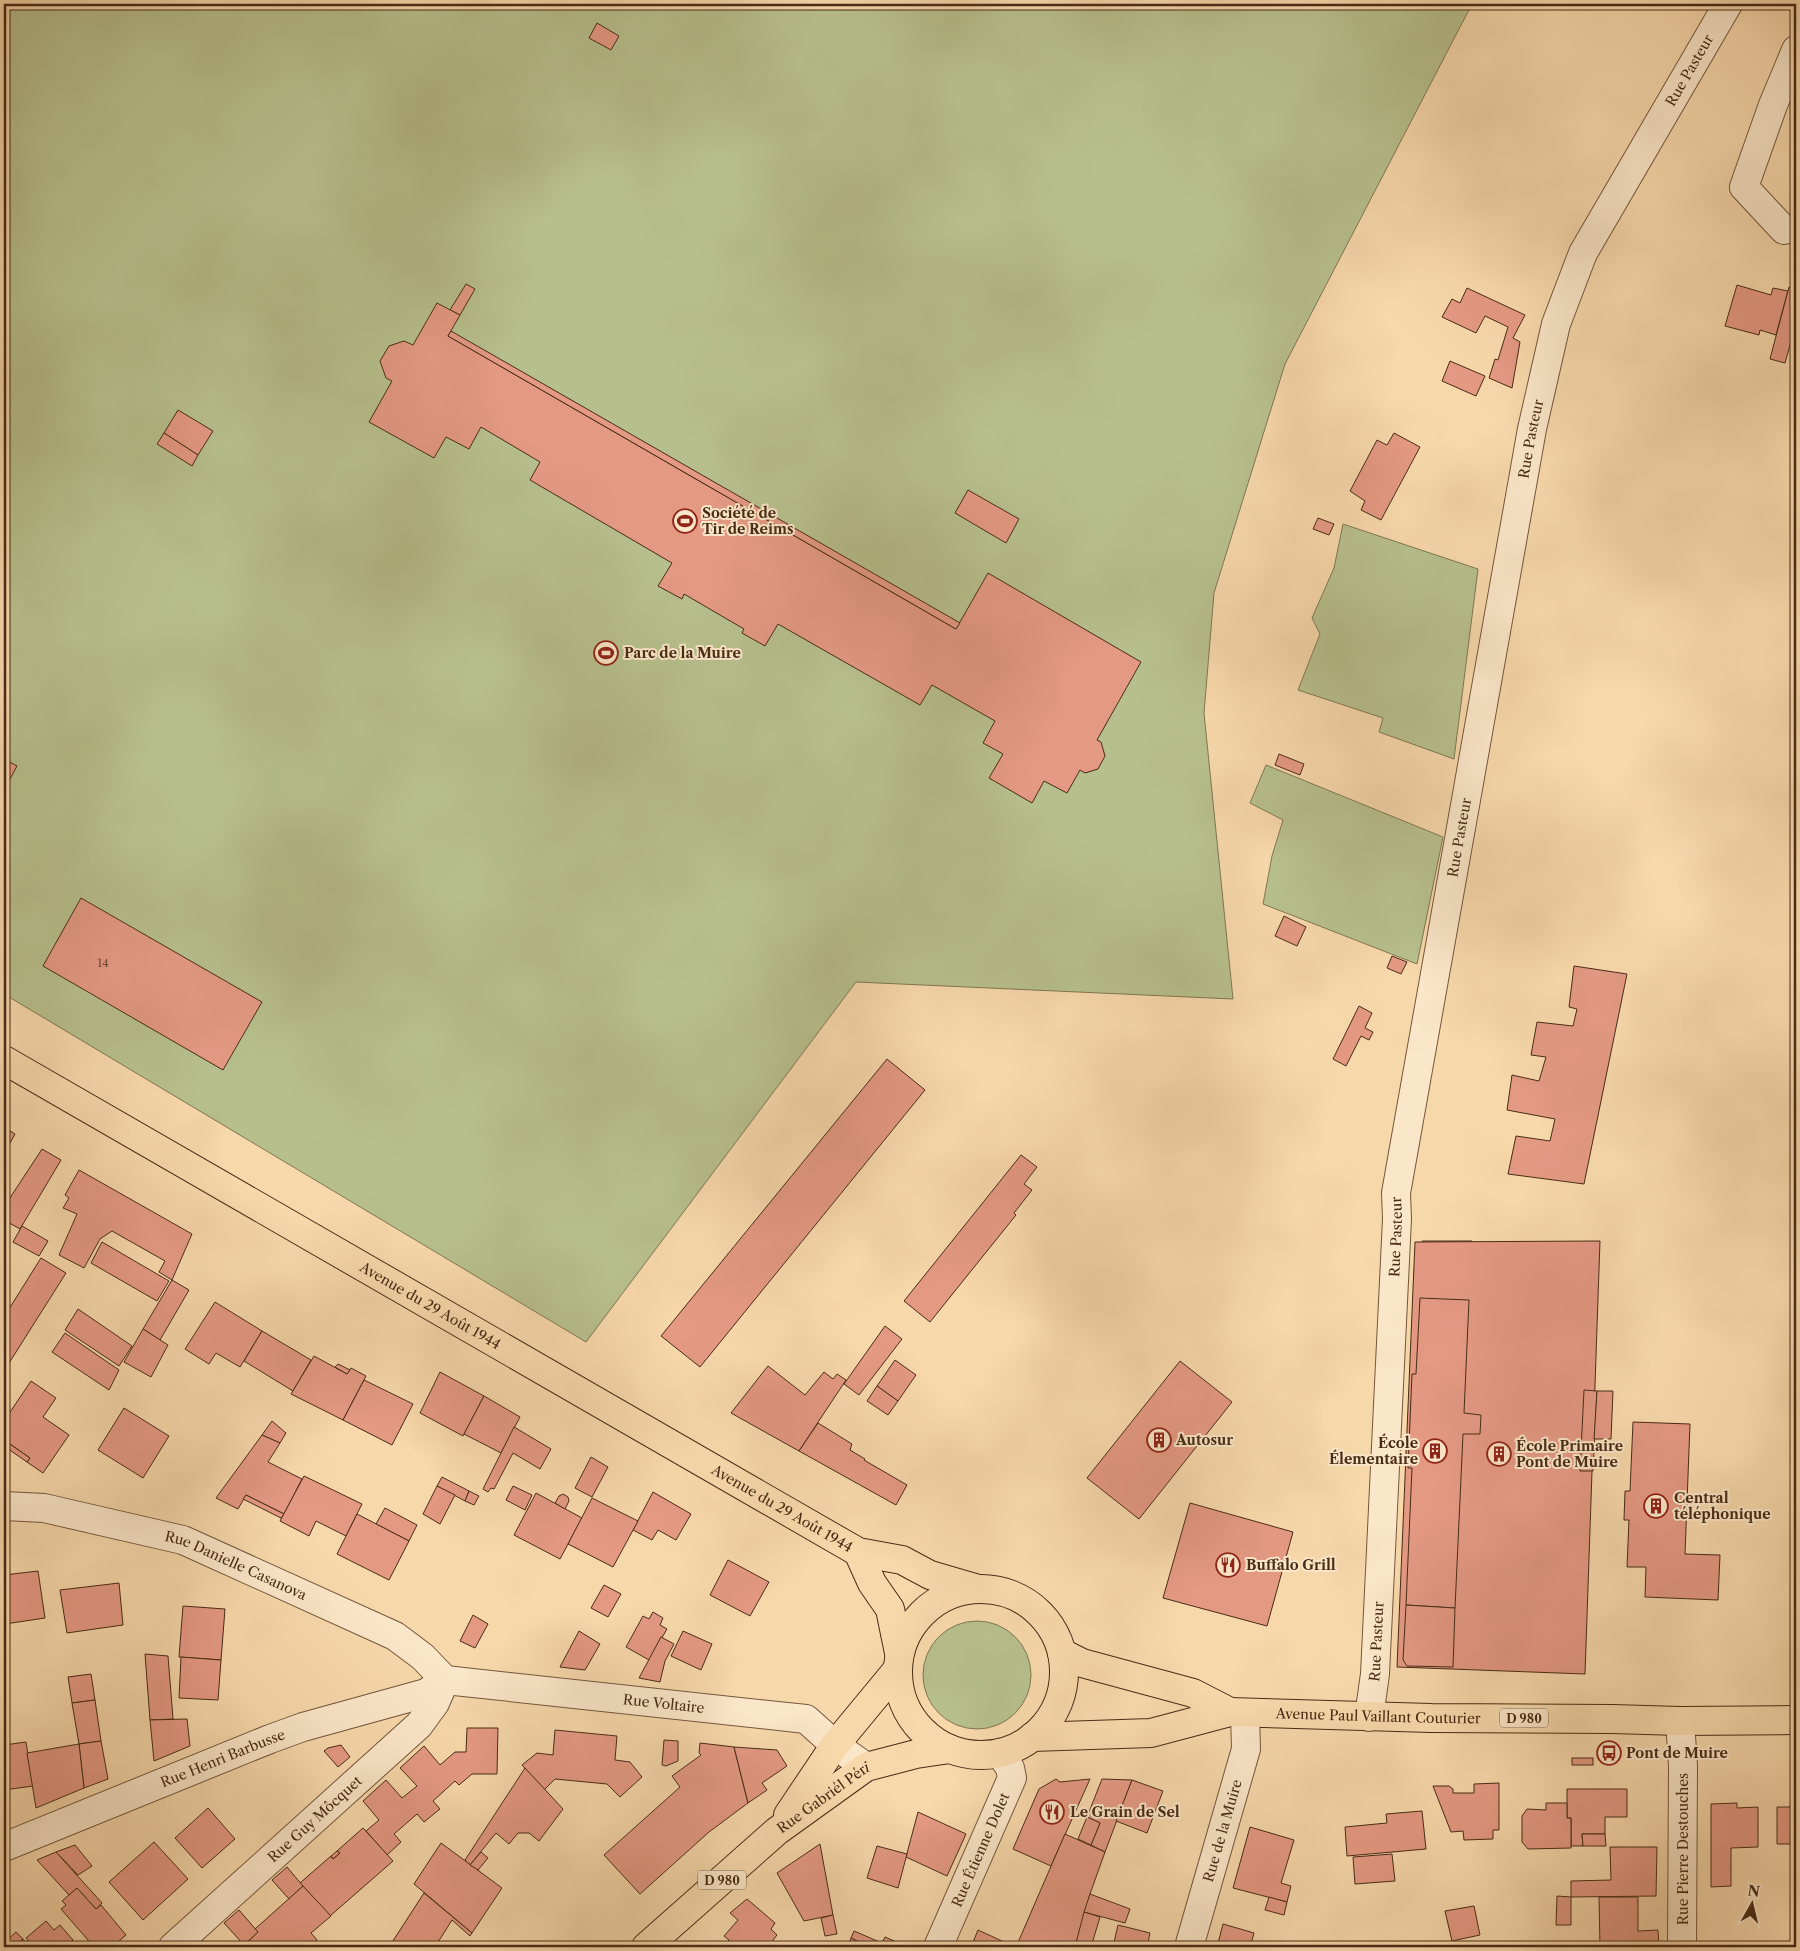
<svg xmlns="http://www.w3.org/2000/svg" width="1800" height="1951" font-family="'Libre Caslon Text',serif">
<rect width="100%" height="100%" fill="#f7d8ab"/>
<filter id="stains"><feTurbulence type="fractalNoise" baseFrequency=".004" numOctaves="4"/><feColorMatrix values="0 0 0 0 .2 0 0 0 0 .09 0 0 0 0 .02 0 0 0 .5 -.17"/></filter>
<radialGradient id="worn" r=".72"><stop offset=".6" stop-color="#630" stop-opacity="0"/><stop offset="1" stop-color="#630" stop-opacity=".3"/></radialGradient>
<g fill="#b7c08d" stroke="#807652">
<polygon points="4,4 1472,4 1285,364 1214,593 1204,713 1233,999 856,982 586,1342 4,994"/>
<polygon points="1343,524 1478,569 1454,759 1379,732 1383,718 1298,690 1320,634 1312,618 1334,568"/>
<polygon points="1266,765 1443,837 1417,964 1263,904 1272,856 1283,820 1250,803"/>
<circle cx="977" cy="1675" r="54"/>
</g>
<g fill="#e49983" stroke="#482b16">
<polygon points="597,23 619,36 611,50 589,38"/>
<polygon points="466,284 475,289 460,315 450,310"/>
<polygon points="1737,285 1771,295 1773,288 1788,291 1776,335 1760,330 1759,335 1725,326"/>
<polygon points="1789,287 1796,289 1796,339 1792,338 1785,363 1770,359"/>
<polygon points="1467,288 1525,315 1513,338 1520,342 1512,388 1489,378 1495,359 1498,360 1508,327 1485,316 1476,333 1442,317 1452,299 1460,303"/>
<polygon points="437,303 460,315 448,336 956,629 988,573 1141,662 1097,740 1101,742 1105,756 1098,769 1085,773 1080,770 1067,793 1044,781 1032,803 989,778 1003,754 983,743 995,721 932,685 920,705 778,624 765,646 742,633 744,629 684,594 682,599 658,586 672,563 530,480 540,462 481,427 469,449 446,437 434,458 369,422 392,381 386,378 380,361 389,346 404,341 413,345"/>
<polygon points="451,331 960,623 956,629 448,336"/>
<polygon points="1450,361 1485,376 1476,396 1442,381"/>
<polygon points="178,410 213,431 198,455 164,433"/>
<polygon points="164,433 198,455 192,466 157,444"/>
<polygon points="1394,433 1420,447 1381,520 1361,510 1365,501 1350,491 1377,440 1387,445"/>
<polygon points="968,490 1019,519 1006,543 955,513"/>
<polygon points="1318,518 1334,524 1329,535 1313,529"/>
<polygon points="1279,754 1304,764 1300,775 1275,765"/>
<polygon points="4,759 17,766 4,790"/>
<polygon points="81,898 262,1002 223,1070 43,966"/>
<polygon points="1284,916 1306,927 1297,946 1275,936"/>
<polygon points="1392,956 1407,962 1401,974 1387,968"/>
<polygon points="1574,966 1627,974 1584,1184 1508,1174 1516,1136 1550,1141 1555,1119 1507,1110 1512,1075 1539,1081 1546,1057 1531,1055 1537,1022 1573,1026 1577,1009 1569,1007"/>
<polygon points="1359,1006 1372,1013 1365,1028 1373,1032 1369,1040 1361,1036 1346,1066 1333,1059"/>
<polygon points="887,1059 925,1090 700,1367 661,1336"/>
<polygon points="4,1127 15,1134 4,1154"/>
<polygon points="42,1149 61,1160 20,1229 4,1220 4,1207"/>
<polygon points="1021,1155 1037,1167 1024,1184 1032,1190 1014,1213 1016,1215 930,1322 904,1301"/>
<polygon points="79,1170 192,1234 172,1280 159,1272 165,1261 112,1231 100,1239 84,1268 59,1255 77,1214 63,1208 69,1198 65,1195"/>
<polygon points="22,1226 48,1241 39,1256 13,1242"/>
<polygon points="1422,1241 1472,1241 1469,1300 1420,1298"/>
<polygon points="1600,1241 1585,1674 1397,1667 1415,1242"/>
<polygon points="102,1242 169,1281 157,1301 91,1263"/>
<polygon points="41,1258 66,1273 4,1371 4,1317"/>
<polygon points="172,1280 189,1290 160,1340 143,1329"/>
<polygon points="1420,1298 1469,1300 1464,1413 1481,1415 1480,1434 1463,1434 1455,1608 1406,1605 1412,1468 1408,1468 1412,1374 1416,1374"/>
<polygon points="215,1302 262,1331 240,1367 216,1353 209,1364 185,1349"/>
<polygon points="78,1309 132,1346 119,1366 65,1330"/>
<polygon points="885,1326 902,1339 859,1395 844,1384"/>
<polygon points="143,1329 168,1345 151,1377 124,1362"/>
<polygon points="262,1331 311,1360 293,1391 244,1361"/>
<polygon points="65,1333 119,1370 109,1390 52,1352"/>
<polygon points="314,1356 347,1374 351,1368 366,1376 343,1420 291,1394"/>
<polygon points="895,1360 916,1375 898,1401 877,1386"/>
<polygon points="1180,1361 1232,1402 1139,1519 1087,1478"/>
<polygon points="338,1364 350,1370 347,1374 335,1367"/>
<polygon points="768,1366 805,1395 824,1372 833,1379 837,1374 846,1380 799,1451 731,1413"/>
<polygon points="440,1372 484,1396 463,1436 420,1413"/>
<polygon points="364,1380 413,1404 392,1445 343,1420"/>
<polygon points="31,1381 56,1398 43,1417 69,1435 43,1473 27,1462 30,1458 4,1440 4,1421"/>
<polygon points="877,1386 898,1401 888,1415 867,1401"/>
<polygon points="1584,1390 1597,1391 1593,1471 1580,1471"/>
<polygon points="1597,1391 1613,1391 1611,1439 1594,1439"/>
<polygon points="484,1396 520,1417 501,1453 464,1434"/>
<polygon points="124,1408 169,1436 143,1478 98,1450"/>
<polygon points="272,1421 286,1433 280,1443 262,1435"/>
<polygon points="1633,1422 1690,1424 1685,1554 1720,1555 1718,1600 1645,1597 1646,1567 1627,1567 1629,1520 1624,1520 1625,1491 1630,1491"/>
<polygon points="818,1423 852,1444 850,1450 865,1459 864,1460 907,1485 896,1505 799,1451"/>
<polygon points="514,1427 551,1449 540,1469 513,1453 494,1489 491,1488 488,1492 483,1489"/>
<polygon points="262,1435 280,1443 268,1462 302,1479 284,1514 246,1495 238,1509 216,1498"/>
<polygon points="4,1440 30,1458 27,1462 4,1446"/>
<polygon points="591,1457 608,1467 592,1497 575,1488"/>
<polygon points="304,1476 362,1504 346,1536 316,1521 309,1536 280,1521"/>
<polygon points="442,1477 469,1491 465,1501 437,1486"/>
<polygon points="437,1486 455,1495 440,1524 423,1514"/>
<polygon points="513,1486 532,1495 525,1510 506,1500"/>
<polygon points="469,1491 479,1496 474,1505 465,1501"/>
<polygon points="653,1492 691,1514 676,1540 658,1530 652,1540 633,1530"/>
<polygon points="536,1493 582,1518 560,1559 514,1535"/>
<polygon points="563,1494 568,1497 569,1501 565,1509 555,1503 559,1496"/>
<polygon points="246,1495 284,1514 281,1518 243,1499"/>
<polygon points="592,1498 638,1521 613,1567 568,1544"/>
<polygon points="1190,1503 1293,1532 1267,1626 1163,1598"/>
<polygon points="385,1508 417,1525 409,1541 376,1524"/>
<polygon points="357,1514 409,1541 389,1580 337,1554"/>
<polygon points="728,1560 769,1582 750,1616 710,1595"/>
<polygon points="38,1571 45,1618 5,1624 4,1575"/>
<polygon points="119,1583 123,1625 67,1633 60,1590"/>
<polygon points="604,1585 621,1594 608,1617 591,1608"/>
<polygon points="1406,1605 1455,1608 1453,1667 1407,1666 1403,1660"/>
<polygon points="183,1606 225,1609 221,1660 179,1657"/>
<polygon points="653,1612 663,1618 660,1625 667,1629 649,1660 626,1647 643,1616 649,1619"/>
<polygon points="473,1615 488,1624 475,1648 460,1641"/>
<polygon points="579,1631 600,1644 585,1670 560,1667"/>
<polygon points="683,1631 712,1644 701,1670 671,1656"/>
<polygon points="661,1637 674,1644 665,1661 660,1682 639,1678"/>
<polygon points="145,1654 168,1656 173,1719 150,1720"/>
<polygon points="181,1657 221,1660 218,1700 179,1698"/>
<polygon points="91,1674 95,1700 72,1703 68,1677"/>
<polygon points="95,1700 101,1741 79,1744 72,1703"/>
<polygon points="187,1719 190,1746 154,1761 150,1720"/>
<polygon points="467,1728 498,1728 497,1774 472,1774 459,1785 455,1781 433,1801 440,1809 424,1822 417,1814 394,1834 401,1842 387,1855 366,1831 379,1820 363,1801 386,1780 402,1798 417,1786 400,1768 424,1746 440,1765 455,1752 466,1752"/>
<polygon points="555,1730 617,1736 615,1760 630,1762 642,1777 620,1797 607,1784 555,1779 544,1790 522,1765 537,1753 553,1755"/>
<polygon points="664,1740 678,1741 678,1761 666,1766 662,1765"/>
<polygon points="101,1741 108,1779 84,1788 79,1744"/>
<polygon points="26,1742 33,1786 4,1790 4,1745"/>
<polygon points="700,1743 734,1747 748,1803 709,1832 640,1894 604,1855 680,1787 672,1776 701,1755 699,1753"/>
<polygon points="79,1744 84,1788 36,1808 27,1753"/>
<polygon points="341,1745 350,1757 338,1767 324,1751 328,1748"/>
<polygon points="734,1747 777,1750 787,1766 762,1783 767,1790 748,1803"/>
<rect x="1572" y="1758" width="21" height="7"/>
<polygon points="525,1768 563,1809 539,1841 529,1833 518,1833 509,1844 496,1833 470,1865 465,1860"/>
<polygon points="1056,1779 1060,1782 1090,1779 1051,1866 1013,1849 1039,1789"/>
<polygon points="1102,1779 1132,1780 1105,1852 1091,1845 1100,1823 1087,1817"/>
<polygon points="1132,1780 1163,1791 1147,1833 1116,1821"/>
<polygon points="1499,1783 1499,1830 1493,1830 1493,1839 1464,1840 1463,1831 1451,1832 1433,1786 1449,1786 1453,1789 1453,1793 1474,1793 1474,1784"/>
<polygon points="1567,1789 1627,1789 1627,1817 1605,1817 1605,1834 1582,1834 1583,1846 1571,1846 1571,1818 1567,1818"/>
<polygon points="1796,1801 1796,1844 1777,1844 1777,1807 1790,1807 1790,1805 1795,1805 1795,1802"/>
<polygon points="1546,1803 1567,1803 1567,1818 1571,1818 1571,1848 1528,1849 1522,1842 1522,1816 1527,1809 1546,1810"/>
<polygon points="1737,1803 1737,1808 1758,1807 1758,1847 1731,1848 1731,1886 1711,1887 1711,1804"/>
<polygon points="208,1808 235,1839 202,1868 175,1838"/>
<polygon points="1422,1811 1426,1849 1347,1856 1345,1827 1387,1823 1386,1814"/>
<polygon points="918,1812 966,1834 947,1876 906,1857"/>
<polygon points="1087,1817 1100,1823 1091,1845 1078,1839"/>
<polygon points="1250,1827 1294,1840 1281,1883 1291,1886 1287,1902 1233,1888"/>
<polygon points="363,1828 393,1861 330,1916 300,1883 331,1856 333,1859 340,1853 337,1851"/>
<polygon points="1065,1834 1105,1852 1090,1894 1075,1947 1016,1947"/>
<polygon points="1582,1834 1605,1834 1606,1846 1583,1846"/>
<polygon points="154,1842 188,1879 143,1920 109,1882"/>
<polygon points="441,1843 502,1888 472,1933 414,1884"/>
<polygon points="820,1844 833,1915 804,1921 777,1873"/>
<polygon points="75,1845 92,1866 78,1875 56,1852"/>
<polygon points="877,1846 907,1854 898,1888 867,1878"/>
<polygon points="1610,1847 1657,1847 1656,1896 1571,1897 1571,1881 1611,1880"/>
<polygon points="337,1851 340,1853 333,1859 331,1856"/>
<polygon points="56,1852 102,1903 96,1909 77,1888 69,1895 37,1860"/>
<polygon points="481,1852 488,1858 478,1870 470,1865"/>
<polygon points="1392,1854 1395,1881 1355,1884 1353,1857"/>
<polygon points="287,1867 303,1886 289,1899 272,1880"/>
<polygon points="303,1886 331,1916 311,1933 317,1940 309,1947 246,1947 244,1945 258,1932 255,1929"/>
<polygon points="77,1888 96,1909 101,1905 126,1935 112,1947 106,1947 101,1942 94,1947 61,1909 66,1905 62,1901"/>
<polygon points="424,1893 472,1933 470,1936 452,1920 435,1947 389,1947"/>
<polygon points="1090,1894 1130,1909 1125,1923 1084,1912"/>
<polygon points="1557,1896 1571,1897 1571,1925 1556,1925"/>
<polygon points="1269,1897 1287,1902 1284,1915 1265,1910"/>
<polygon points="1599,1897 1638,1897 1638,1931 1658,1930 1659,1947 1600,1947"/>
<polygon points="747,1899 775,1923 771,1929 777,1935 768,1947 722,1947 729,1940 724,1936 738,1920 730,1913"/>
<polygon points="1474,1906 1480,1935 1452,1941 1445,1911"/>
<polygon points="239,1910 258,1932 244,1945 224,1923"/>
<polygon points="1084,1912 1100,1917 1091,1947 1075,1947"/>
<polygon points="833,1915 837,1934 825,1936 821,1918"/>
<polygon points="46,1921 54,1930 60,1925 73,1940 65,1947 34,1947 26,1938"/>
<polygon points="1223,1924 1254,1933 1250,1947 1217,1947"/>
<polygon points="1118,1925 1150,1933 1147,1947 1113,1947"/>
<polygon points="978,1930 1015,1947 1016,1947 971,1947"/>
<polygon points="854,1931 882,1943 880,1947 870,1947 851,1938"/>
<polygon points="16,1932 23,1939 14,1947 5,1947 4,1943"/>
<polygon points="885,1937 908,1947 880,1947"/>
<polygon points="851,1938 870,1947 848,1947"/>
<polygon points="23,1939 30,1947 14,1947"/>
</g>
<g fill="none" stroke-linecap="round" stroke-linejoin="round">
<g stroke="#74563b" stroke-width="30">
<g id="minor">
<polyline points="1784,230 1744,187 1773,105 1796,50"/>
<path id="s1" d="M4,1506L44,1508L183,1540L395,1636L423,1657L445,1680"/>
<path id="s2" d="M445,1680L806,1719L835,1745L866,1767"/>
<path id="s3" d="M1369,1717L1375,1674L1397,1219L1396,1193L1532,429L1556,324L1583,253L1728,4"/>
<polyline points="1680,1721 1683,1766 1682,1947"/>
<path id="s4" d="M4,1847L270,1739L303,1727L426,1693L445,1680"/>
<path id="s5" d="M173,1947L419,1725L435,1703L445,1680"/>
<path id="s6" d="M938,1947L1012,1778L1010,1768L1000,1753"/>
<path id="s7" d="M1189,1947L1246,1749L1245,1713"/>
</g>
</g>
<g stroke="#482b16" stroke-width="30">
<g id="major">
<path id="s8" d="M4,1060L858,1552L902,1560L930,1575L978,1589"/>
<polyline points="858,1552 872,1583 890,1609 899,1653"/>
<circle cx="981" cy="1672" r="83"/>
<polyline points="1062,1653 1082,1663 1193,1693 1230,1712"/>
<path id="s9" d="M1032,1737L1151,1733L1230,1712L1431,1718L1612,1719L1680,1721L1796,1720"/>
<polyline points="788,1815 835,1745 897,1670"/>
<path id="s10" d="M646,1947L777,1831L866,1767L916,1754L950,1749"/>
</g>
</g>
<use href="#minor" stroke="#fae6c8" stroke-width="28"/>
<use href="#major" stroke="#f7d8ab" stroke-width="28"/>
</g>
<defs>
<g id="stadium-ring" transform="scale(1.25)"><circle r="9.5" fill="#fae6c8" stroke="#8f2418" stroke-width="1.5"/><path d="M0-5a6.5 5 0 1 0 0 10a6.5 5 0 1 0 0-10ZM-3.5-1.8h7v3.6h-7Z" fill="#8f2418"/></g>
<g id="building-ring" transform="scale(1.25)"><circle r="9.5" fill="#fae6c8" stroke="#8f2418" stroke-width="1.5"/><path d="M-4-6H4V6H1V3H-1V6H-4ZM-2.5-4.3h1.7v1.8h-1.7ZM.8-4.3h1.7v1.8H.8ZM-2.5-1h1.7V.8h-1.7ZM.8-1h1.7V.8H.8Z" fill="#8f2418"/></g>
<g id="restaurant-ring" transform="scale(1.25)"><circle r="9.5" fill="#fae6c8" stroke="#8f2418" stroke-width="1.5"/><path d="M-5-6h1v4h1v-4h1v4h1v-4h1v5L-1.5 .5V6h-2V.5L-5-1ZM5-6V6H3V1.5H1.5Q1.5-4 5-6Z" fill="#8f2418"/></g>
<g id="bus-ring" transform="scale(1.25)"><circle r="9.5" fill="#fae6c8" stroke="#8f2418" stroke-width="1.5"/><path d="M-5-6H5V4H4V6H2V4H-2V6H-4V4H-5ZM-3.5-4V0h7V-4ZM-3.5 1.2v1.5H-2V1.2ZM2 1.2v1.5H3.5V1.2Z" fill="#8f2418"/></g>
</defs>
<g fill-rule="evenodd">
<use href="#stadium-ring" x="685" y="521"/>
<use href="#stadium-ring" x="606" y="653"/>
<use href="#building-ring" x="1159" y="1440"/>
<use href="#building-ring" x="1435" y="1451"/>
<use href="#building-ring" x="1499" y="1454"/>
<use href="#building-ring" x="1656" y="1506"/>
<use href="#restaurant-ring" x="1228" y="1565"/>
<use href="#bus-ring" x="1609" y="1753"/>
<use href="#restaurant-ring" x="1052" y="1812"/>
</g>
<g text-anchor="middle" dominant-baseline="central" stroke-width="4" stroke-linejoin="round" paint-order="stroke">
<g font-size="11" fill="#6f4631">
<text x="103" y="963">14</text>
</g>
<g fill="#fae6c8" stroke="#7d634b" stroke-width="1">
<rect x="1500" y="1708.5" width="48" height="19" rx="4"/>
<rect x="698" y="1870.5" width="48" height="19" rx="4"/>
</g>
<g font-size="12" font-weight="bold" fill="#482b16">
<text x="1524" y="1718">D 980</text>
<text x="722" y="1880">D 980</text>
</g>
<g font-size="14" fill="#482b16" stroke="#fae6c8">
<text stroke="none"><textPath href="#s3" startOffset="1696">Rue Pasteur</textPath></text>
<text stroke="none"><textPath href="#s3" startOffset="1291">Rue Pasteur</textPath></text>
<text stroke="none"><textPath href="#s3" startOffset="886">Rue Pasteur</textPath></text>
<text stroke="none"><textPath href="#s3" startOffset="481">Rue Pasteur</textPath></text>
<text stroke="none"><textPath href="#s8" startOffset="492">Avenue du 29 Août 1944</textPath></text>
<text stroke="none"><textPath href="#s8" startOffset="898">Avenue du 29 Août 1944</textPath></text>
<text stroke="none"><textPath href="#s1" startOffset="241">Rue Danielle Casanova</textPath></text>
<text stroke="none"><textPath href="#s3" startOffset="76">Rue Pasteur</textPath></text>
<text stroke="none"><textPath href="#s2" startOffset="220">Rue Voltaire</textPath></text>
<text stroke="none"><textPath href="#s9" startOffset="349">Avenue Paul Vaillant Couturier</textPath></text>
<text stroke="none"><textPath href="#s4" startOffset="236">Rue Henri Barbusse</textPath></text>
<text stroke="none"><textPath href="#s10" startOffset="232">Rue Gabriél Péri</textPath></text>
<text stroke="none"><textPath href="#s5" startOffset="191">Rue Guy Môcquet</textPath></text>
<text stroke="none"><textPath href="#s7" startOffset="121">Rue de la Muire</textPath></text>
<text transform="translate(1683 1849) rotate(-90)">Rue Pierre Destouches</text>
<text stroke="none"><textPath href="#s6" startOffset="106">Rue Étienne Dolet</textPath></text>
</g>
<g font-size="14" font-weight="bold" fill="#482b16" stroke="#fae6c8" text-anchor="start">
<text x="702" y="513">Société de<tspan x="702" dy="16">Tir de Reims</tspan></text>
<text x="624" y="653">Parc de la Muire</text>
<text x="1176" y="1440">Autosur</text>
<text x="1418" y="1443" text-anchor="end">École<tspan x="1418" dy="16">Élementaire</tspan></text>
<text x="1516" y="1446">École Primaire<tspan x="1516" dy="16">Pont de Muire</tspan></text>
<text x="1674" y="1498">Central<tspan x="1674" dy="16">téléphonique</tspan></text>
<text x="1246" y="1565">Buffalo Grill</text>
<text x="1626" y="1753">Pont de Muire</text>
<text x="1070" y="1812">Le Grain de Sel</text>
</g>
</g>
<rect width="1800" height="1951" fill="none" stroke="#f7d8ab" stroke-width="20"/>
<rect x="5" y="5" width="1790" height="1941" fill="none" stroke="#482b16" stroke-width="2.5"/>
<rect x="10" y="10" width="1780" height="1931" fill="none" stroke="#482b16"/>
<g transform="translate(1752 1904) rotate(8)" stroke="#fae6c8" stroke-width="4" paint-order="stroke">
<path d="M0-4L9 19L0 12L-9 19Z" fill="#482b16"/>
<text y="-8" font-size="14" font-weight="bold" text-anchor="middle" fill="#482b16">N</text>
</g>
<rect width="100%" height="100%" filter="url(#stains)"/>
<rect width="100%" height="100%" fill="url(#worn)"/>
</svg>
